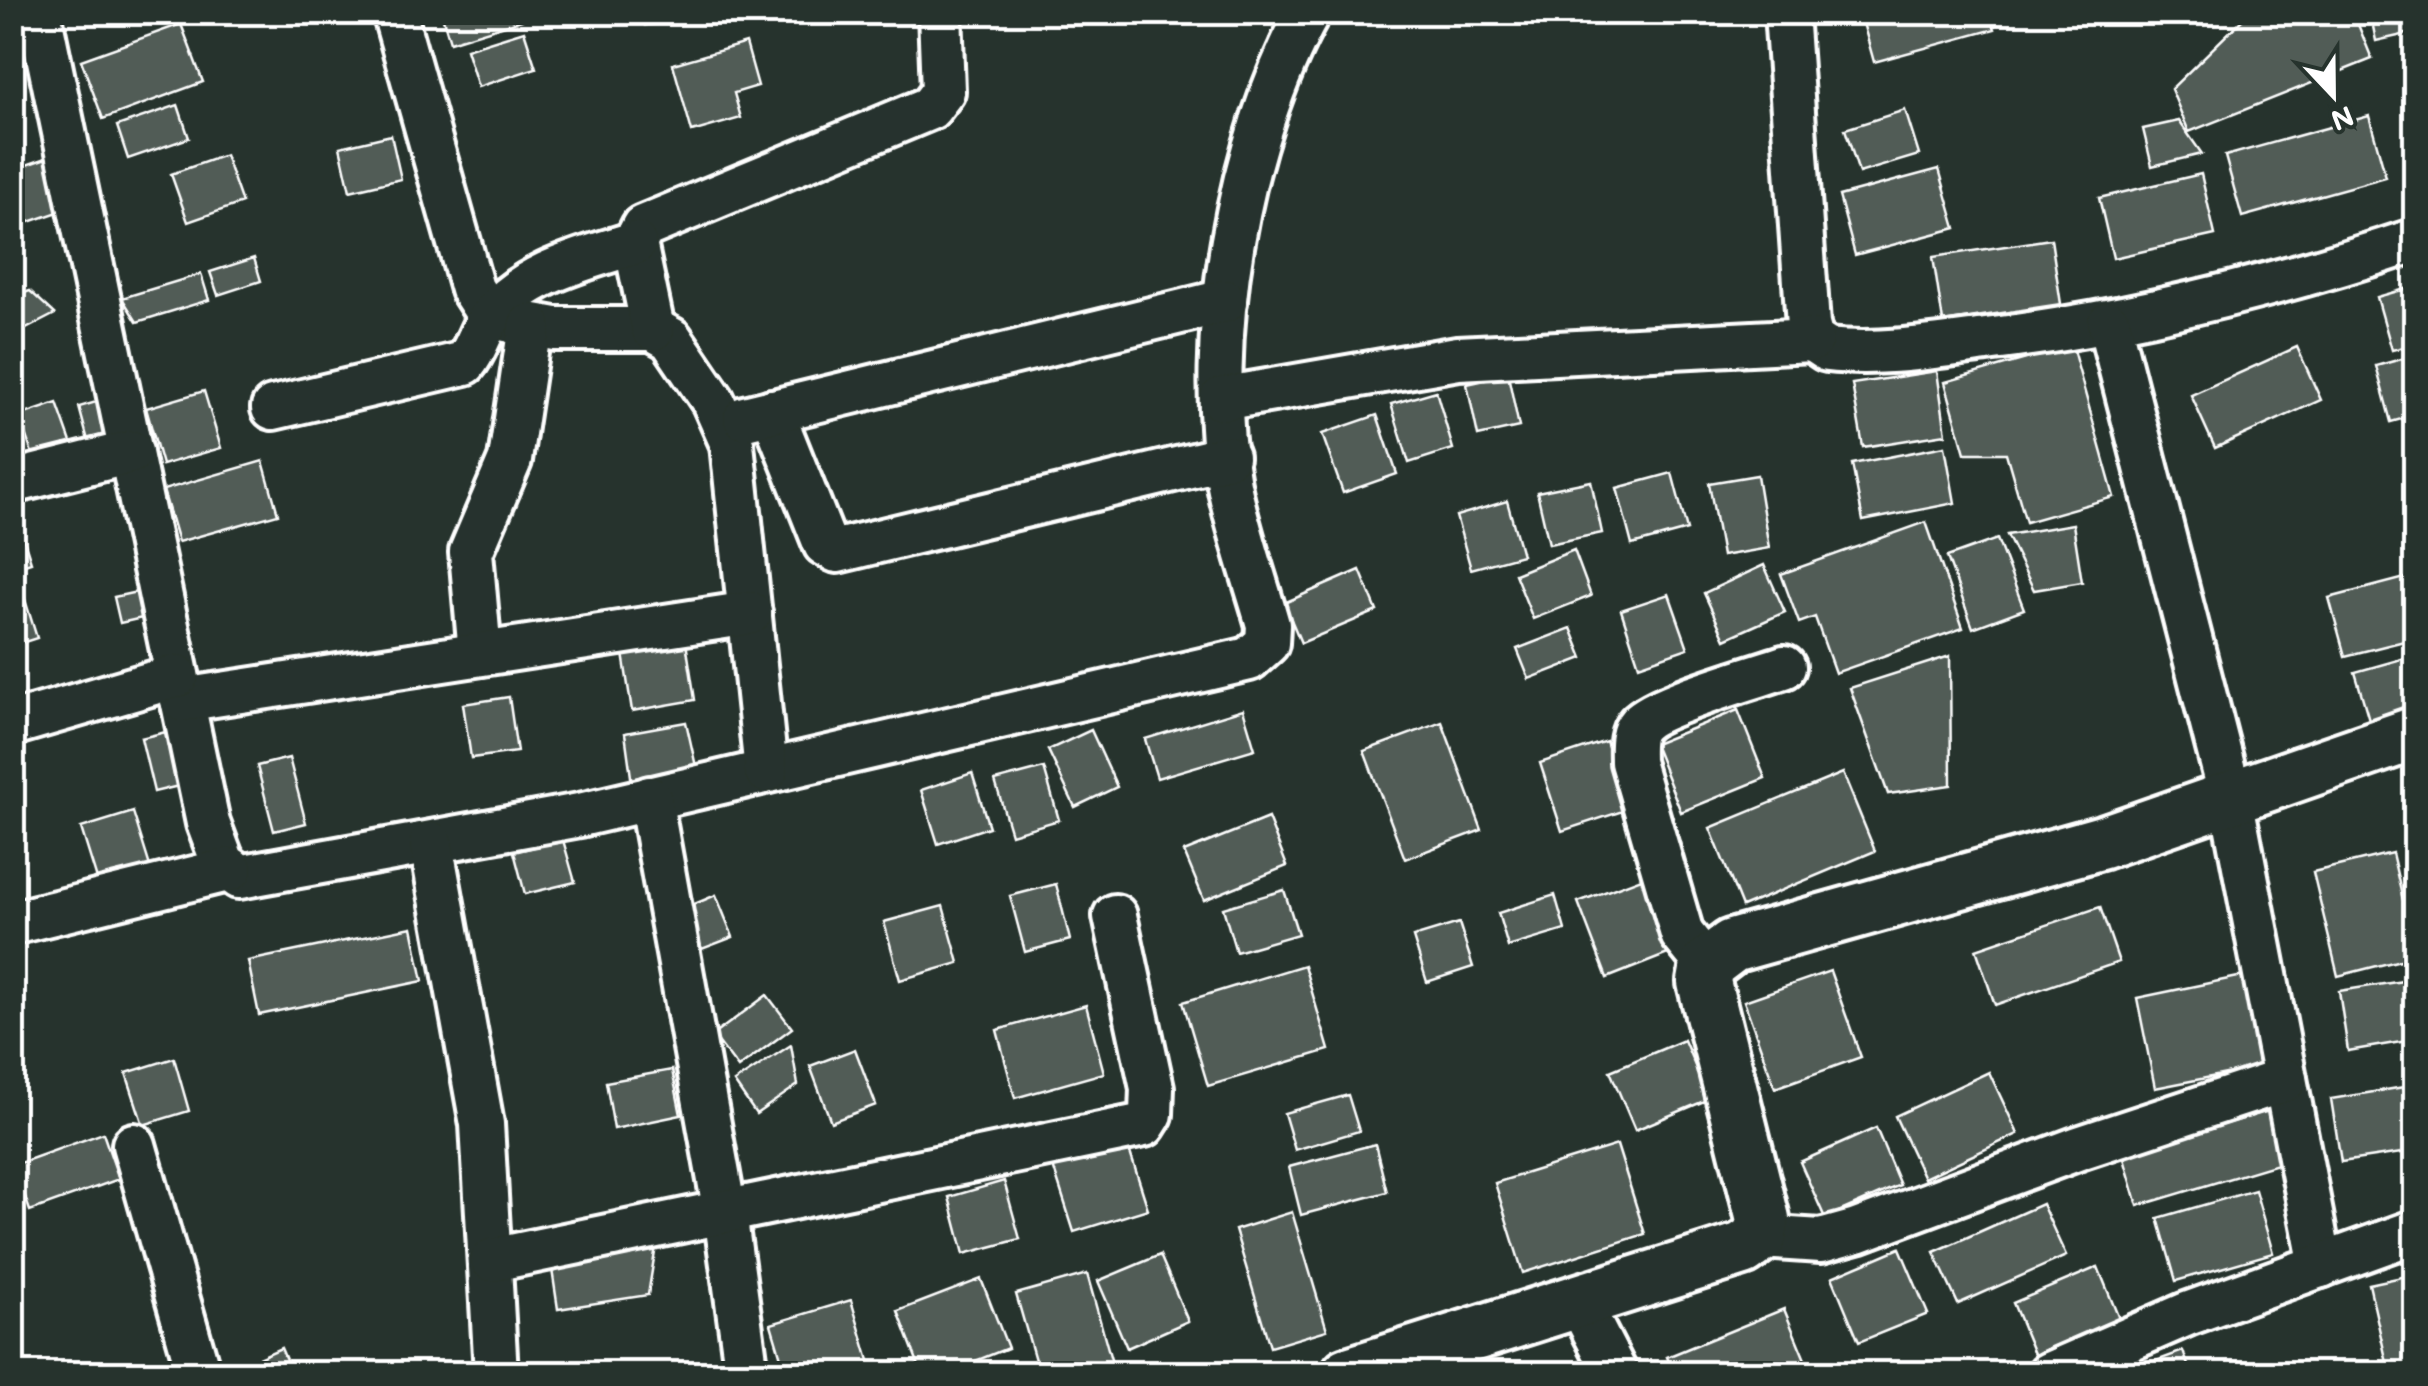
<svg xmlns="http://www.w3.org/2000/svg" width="2428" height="1386" font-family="Mali,sans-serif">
<rect width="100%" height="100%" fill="#26332d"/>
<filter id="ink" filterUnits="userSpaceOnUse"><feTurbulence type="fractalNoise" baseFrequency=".01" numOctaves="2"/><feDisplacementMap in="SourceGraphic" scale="20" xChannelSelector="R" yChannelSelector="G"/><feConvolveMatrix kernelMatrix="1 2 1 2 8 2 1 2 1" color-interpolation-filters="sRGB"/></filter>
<g filter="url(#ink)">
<g fill="#515c57" stroke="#fff" stroke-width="2.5">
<polygon points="441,12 520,12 522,20 450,42"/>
<polygon points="644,12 690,12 691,20 645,25"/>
<polygon points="1860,12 1990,12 1995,29 1874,62"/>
<polygon points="2263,12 2353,12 2372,59 2189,132 2171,89 2247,15"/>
<polygon points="2370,12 2416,12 2416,32 2376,41"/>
<polygon points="181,24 203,82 103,119 81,60"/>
<polygon points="524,31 536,68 478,87 466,49"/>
<polygon points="746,43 758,86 734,93 741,118 692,132 673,64"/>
<polygon points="178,105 189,138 128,159 117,126"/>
<polygon points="1905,110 1919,155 1859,173 1845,129"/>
<polygon points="2369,116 2386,177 2242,217 2225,156"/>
<polygon points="2179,121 2202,154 2152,166 2143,129"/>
<polygon points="391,135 401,179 350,191 340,147"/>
<polygon points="225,155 242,203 188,222 171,174"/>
<polygon points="49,157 67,209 12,228 12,170"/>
<polygon points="1939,169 1956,228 1855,255 1839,196"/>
<polygon points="2201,174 2215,235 2113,258 2099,198"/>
<polygon points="2051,239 2061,304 1943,322 1933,257"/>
<polygon points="254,258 261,281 218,295 210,272"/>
<polygon points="201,274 209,300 137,322 122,298"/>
<polygon points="2416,286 2416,344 2392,350 2377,297"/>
<polygon points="30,291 55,314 22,331 12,324 12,297"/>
<polygon points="2072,346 2114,497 2026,522 2006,453 1965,453 1945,382"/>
<polygon points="2297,347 2321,400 2215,448 2191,395"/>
<polygon points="2416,355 2416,415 2391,422 2376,366"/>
<polygon points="1937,371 1946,434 1863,447 1852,384"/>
<polygon points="1508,375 1519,427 1478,436 1467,384"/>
<polygon points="204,391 221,448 162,465 146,408"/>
<polygon points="1436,391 1453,449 1409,463 1391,404"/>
<polygon points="103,400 114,442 90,448 79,407"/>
<polygon points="57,403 73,448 35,462 19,416"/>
<polygon points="1377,415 1397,474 1343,493 1322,434"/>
<polygon points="1945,446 1955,503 1863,521 1852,464"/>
<polygon points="263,461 278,514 178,542 163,490"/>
<polygon points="1672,473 1687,530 1632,545 1617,488"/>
<polygon points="1757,475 1769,548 1722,556 1709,483"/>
<polygon points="1591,481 1602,533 1549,544 1537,492"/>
<polygon points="1507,501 1522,555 1471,569 1456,516"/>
<polygon points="12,502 31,562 12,568"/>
<polygon points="1926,522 1963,628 1835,673 1815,617 1799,623 1781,574"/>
<polygon points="2073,524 2082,582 2034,590 2007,535"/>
<polygon points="1997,539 2024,609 1973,628 1947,557"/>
<polygon points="1574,550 1591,596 1533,619 1515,574"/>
<polygon points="1764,565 1785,612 1725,639 1704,593"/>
<polygon points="1360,570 1377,611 1301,643 1284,603"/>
<polygon points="18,577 37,638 12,646 12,579"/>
<polygon points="2405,578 2416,638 2345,656 2329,598"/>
<polygon points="146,590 151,616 120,623 114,597"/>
<polygon points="1669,594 1688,648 1639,665 1621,610"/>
<polygon points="1571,628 1583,658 1529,679 1517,649"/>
<polygon points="685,636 695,700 632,711 622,647"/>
<polygon points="2416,655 2416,711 2370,723 2355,672"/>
<polygon points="1950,656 1951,785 1888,794 1850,688"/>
<polygon points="509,697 517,752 471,758 463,704"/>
<polygon points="1243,709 1255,749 1157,778 1145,739"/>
<polygon points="1738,710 1765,778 1681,812 1654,744"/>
<polygon points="686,722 697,771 632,784 625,733"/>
<polygon points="1442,722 1482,830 1405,859 1364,751"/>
<polygon points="178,729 191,783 154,792 141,738"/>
<polygon points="1091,730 1117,787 1075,807 1048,750"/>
<polygon points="1606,741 1629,809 1562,831 1540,763"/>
<polygon points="289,758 306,823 274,831 257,766"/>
<polygon points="1044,768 1059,820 1011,834 995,781"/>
<polygon points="972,773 989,827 938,844 921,790"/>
<polygon points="1843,773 1875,851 1742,907 1710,828"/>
<polygon points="133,812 152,873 100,889 81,828"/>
<polygon points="1268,818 1287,866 1204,900 1184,852"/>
<polygon points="563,840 575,882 525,894 514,852"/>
<polygon points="2392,853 2416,956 2338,976 2313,872"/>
<polygon points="1644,877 1673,952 1607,978 1578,902"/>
<polygon points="1056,884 1070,940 1025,952 1010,896"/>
<polygon points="1284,890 1298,934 1236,952 1223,908"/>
<polygon points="716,895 733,937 702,949 685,908"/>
<polygon points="1555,895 1565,930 1508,947 1498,913"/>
<polygon points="943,906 959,963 900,980 884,922"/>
<polygon points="2100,907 2119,962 1995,1005 1976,949"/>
<polygon points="1459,923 1473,967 1427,982 1413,937"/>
<polygon points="412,927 423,981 259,1015 248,961"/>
<polygon points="1304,965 1329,1050 1208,1086 1183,1002"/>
<polygon points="1830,971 1861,1057 1775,1088 1744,1001"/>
<polygon points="2243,976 2262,1067 2155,1088 2137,998"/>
<polygon points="2403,981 2413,1040 2348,1051 2339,991"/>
<polygon points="767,995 792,1028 738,1068 713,1035"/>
<polygon points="1086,1005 1104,1073 1015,1098 997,1030"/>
<polygon points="1684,1040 1709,1099 1635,1130 1610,1071"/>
<polygon points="791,1045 798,1085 756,1114 734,1082"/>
<polygon points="855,1049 876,1105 831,1122 810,1066"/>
<polygon points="174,1058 189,1111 143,1125 126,1073"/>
<polygon points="672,1070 681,1115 614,1129 606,1082"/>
<polygon points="1989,1072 2018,1134 1924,1178 1895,1116"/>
<polygon points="2404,1087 2415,1151 2341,1162 2331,1099"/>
<polygon points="1348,1095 1359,1131 1295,1150 1284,1113"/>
<polygon points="2269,1111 2284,1162 2138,1206 2123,1155"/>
<polygon points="1876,1128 1900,1185 1825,1218 1800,1162"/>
<polygon points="103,1133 119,1179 30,1211 14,1165"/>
<polygon points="1127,1143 1148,1209 1074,1232 1053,1166"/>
<polygon points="1375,1144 1387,1192 1301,1215 1289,1167"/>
<polygon points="1617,1145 1645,1234 1523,1273 1495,1183"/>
<polygon points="1004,1181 1020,1239 964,1254 949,1197"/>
<polygon points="2255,1190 2273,1253 2176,1281 2158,1218"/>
<polygon points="2042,1204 2066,1256 1958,1304 1934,1252"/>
<polygon points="1292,1212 1327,1330 1270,1347 1235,1230"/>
<polygon points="657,1240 648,1295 558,1309 550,1256"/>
<polygon points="1900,1248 1928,1314 1859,1342 1832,1277"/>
<polygon points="1160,1255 1188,1321 1127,1348 1098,1281"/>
<polygon points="2098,1267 2122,1326 2037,1361 2013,1303"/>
<polygon points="1087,1274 1115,1374 1039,1374 1016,1294"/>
<polygon points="2416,1274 2416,1366 2389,1372 2369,1284"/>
<polygon points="981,1279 1008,1348 943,1374 922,1374 898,1311"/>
<polygon points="851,1300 873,1374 786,1374 771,1324"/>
<polygon points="1784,1309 1811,1374 1674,1374 1667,1357"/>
<polygon points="281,1348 292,1374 222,1374"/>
<polygon points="2183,1351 2191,1374 2121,1374"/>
<polygon points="1586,1361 1591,1374 1553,1374"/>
</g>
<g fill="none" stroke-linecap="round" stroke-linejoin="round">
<g stroke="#fff" stroke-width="50">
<g id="minor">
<path d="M39,12L208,823L223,863L239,877L580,815L1249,659L1267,643L1268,625C1255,579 1238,532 1229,485C1203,344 1238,138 1309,12"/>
<polyline points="394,12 472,289 490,317 555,329 653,329 671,339 713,401 732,444 766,771"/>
<path d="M1786,12L1808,325L1812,340L1827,350C1879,356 1934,347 1986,340C2134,322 2274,287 2416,240"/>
<polyline points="2109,323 2231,798 2321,1266"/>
<polyline points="653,329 635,243 643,227 930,108 943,91 940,12"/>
<polyline points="1221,399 1458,358 1812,340"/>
<path d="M273,408L465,363C477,349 480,330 491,316C525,272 585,259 635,243"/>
<polyline points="772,411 825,544 837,551 1227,457"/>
<polyline points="745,418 1225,301"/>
<polyline points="12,482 131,452"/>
<polyline points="480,654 471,552 510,460 530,325"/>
<polyline points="182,700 750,613"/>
<polyline points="12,724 177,676"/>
<polyline points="650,798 725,1213 747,1374"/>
<polyline points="431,843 482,1124 496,1374"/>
<polyline points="12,923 231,869"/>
<path d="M1707,965L1682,934L1632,762C1632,749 1630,734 1639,724C1655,705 1755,677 1784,667"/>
<polyline points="134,1145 199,1374"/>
<polyline points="1760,1237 1821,1241 1857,1231 2079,1148 2285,1080"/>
<polyline points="492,1260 1144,1125 1151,1114 1152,1088 1115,916"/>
<polyline points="1578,1300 1616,1374"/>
<polyline points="2049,1374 2187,1314 2416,1231"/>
</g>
</g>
<g stroke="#fff" stroke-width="60">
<polyline id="tertiary" points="1348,1374 1743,1249 1760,1237 1763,1219 1704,982 1707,965 1732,946 2103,842 2416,733"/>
</g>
<use href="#minor" stroke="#26332d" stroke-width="42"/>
<use href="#tertiary" stroke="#26332d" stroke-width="52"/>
</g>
</g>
<rect width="2428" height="1386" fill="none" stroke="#26332d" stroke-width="50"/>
<rect x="25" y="25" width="2378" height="1336" fill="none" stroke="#fff" stroke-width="4" filter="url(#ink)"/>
<g transform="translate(2333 95) rotate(158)" stroke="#26332d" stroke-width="8" paint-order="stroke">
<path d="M0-8L18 38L0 25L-18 38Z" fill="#ffffff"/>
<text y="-15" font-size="28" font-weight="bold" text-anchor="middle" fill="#ffffff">N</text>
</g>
</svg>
